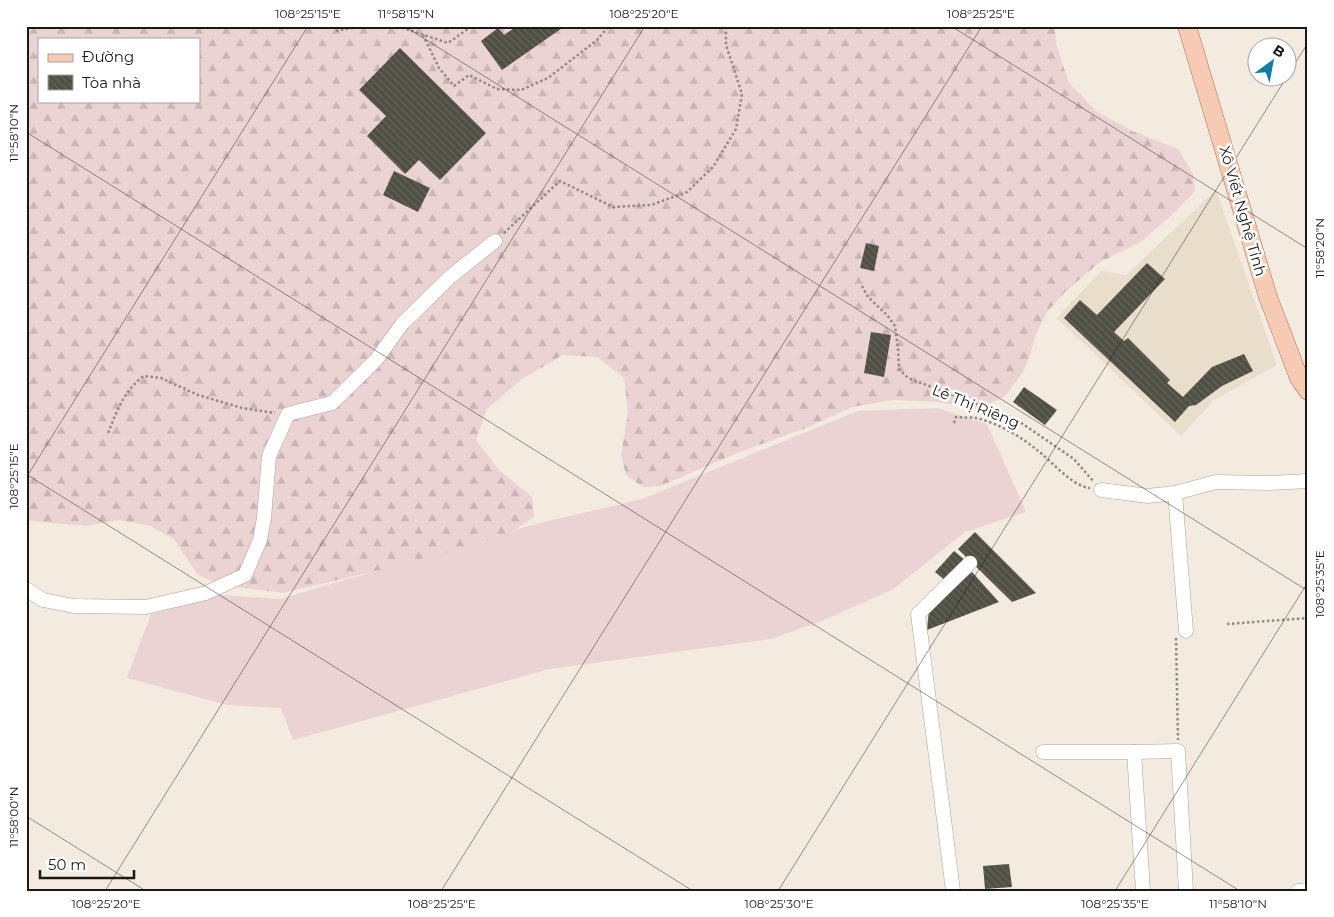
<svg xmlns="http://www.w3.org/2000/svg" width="1334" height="917" font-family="Montserrat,sans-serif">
<defs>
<pattern id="forest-firs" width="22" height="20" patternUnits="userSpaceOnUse" patternTransform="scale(1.25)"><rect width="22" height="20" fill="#ebd3d3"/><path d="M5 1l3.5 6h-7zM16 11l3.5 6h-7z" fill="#c9b5b4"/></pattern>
<pattern id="building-back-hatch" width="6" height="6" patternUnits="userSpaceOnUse" patternTransform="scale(1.25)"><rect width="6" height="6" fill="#4f4f44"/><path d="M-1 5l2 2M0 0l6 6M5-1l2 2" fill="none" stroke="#65645b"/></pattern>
</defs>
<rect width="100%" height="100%" fill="#f3ebdf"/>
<polygon fill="#e9ddcb" points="1216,190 1277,365 1214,400 1181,436 1057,318 1101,271 1126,275"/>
<polygon fill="#ebd3d3" points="937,408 987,424 1026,512 965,532 892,590 819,622 771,639 550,669 293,740 281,708 227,705 127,678 151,614 220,595 280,599 528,526 642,499 858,411"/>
<path fill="url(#forest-firs)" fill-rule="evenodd" d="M26,26H1055L1056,44L1069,83L1096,111L1132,131L1178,149L1193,174L1195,191L1174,213L1141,242L1100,262L1066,291L1047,312L1036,334L1030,355L1023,372L1005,396L978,409L938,402L893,400L852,407L806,428L740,452L660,486L643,487L626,475L621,455L628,413L624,378L597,357L563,355L522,379L487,409L476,440L498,469L532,497L534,517L509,534L417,561L283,593L222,585L198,575L174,539L150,526L120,520L86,526L31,521L26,519ZM39,39H199V101H39Z"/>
<g fill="url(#building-back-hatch)">
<polygon points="517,26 565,26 502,70 481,41 498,28 504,35"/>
<polygon points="400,48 486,133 440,180 419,160 405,174 367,136 386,116 359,90"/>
<polygon points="394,171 430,188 418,212 383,195"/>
<polygon points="866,243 879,246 874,271 860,268"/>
<polygon points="1147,263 1165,279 1114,332 1124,341 1128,338 1170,380 1167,383 1183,397 1212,367 1244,354 1253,371 1222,386 1196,405 1189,406 1175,422 1064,318 1080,300 1097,315"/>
<polygon points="871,332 891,335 884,377 864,373"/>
<polygon points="1024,387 1057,410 1045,425 1013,402"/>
<polygon points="975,532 1036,593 1012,602 958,549"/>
<polygon points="954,551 965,560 946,581 935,572"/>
<polygon points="972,572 999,602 927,630 929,610"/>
<polygon points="1009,864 1012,887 985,889 983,866"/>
</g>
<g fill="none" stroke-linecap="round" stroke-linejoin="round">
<g stroke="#aba499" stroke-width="15">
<g id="minor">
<polyline points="1101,490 1148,496 1175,493 1216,482 1269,483 1308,481"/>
<polyline points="1175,493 1186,631"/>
<polyline points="26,589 43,600 74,606 146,607 206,593 245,575 260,540 264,518 269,456 288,414 332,403 376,360 402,324 450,277 495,241"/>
<polyline points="1043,752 1134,752"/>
<polyline points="953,891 918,614 970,563"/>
<polyline points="1143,891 1134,752 1178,751 1186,891"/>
<polyline points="1298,891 1308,890"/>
</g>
</g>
<g stroke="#a7765a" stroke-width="19">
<polyline id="major" points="1187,26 1268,297 1299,378 1308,391"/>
</g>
<g stroke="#908b82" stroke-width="2.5" stroke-dasharray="2.5 2.5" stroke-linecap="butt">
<polyline points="397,26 448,43 472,26"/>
<polyline points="336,31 362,26"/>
<polyline points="423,35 439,68 454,86 469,75 497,89 521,90 548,78 597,40 609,26"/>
<polyline points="504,233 560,181 613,207 651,205 687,192 713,167 736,129 742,94 726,45 726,26"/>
<polyline points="862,286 868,297 887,315 895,326 898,349 899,369 908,378 1014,418 1074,459 1093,481"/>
<path d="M954,423L956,417C963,418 970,417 976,418C998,423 1020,436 1037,450C1052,461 1071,486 1090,488"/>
<polyline points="1009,430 1014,418"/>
<path d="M108,433C117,411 124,390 144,376L161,378L198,395L242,408L275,413"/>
<polyline points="1227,624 1308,618"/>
<polyline points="1176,638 1178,740"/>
</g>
<use href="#minor" stroke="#fff" stroke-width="14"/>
<use href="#major" stroke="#f7cbb3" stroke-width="18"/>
</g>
<path fill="none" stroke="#1b1914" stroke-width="1" stroke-opacity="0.45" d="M404,26L1308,591M951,26L1308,249M1286,77L1308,43M26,132L1240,891M26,474L693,891M26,478L308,26M26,816L146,891M105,891L645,26M441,891L982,26M778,891L1286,78M1115,891L1308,582"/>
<g text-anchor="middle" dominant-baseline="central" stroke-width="5" stroke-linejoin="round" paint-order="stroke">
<g font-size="15" fill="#1b1914" stroke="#fff">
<text transform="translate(1243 211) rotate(74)">Xô Viết Nghệ Tỉnh</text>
<text transform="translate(976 406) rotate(22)">Lê Thị Riêng</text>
</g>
</g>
<rect width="1334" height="917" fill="none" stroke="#ffffff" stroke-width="55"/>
<rect x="38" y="38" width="162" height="65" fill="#ffffff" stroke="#a4a3a1"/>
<rect x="48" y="54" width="25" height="8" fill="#f7cbb3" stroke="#a4a3a1"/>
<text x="82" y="62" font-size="15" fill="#1b1914">Đường</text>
<rect x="48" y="75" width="25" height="15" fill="url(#building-back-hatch)" stroke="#a4a3a1"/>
<text x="82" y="88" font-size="15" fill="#1b1914">Tòa nhà</text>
<g transform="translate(1272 62) rotate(32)"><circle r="24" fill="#ffffff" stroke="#a4a3a1"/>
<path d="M0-4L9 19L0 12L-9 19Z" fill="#0c7fa7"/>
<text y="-8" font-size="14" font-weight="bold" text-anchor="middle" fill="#1b1914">B</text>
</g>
<path d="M40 870v8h94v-8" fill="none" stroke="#1b1914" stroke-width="2.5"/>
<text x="48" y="870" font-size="15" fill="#1b1914" stroke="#ffffff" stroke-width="4" paint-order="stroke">50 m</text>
<rect x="28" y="28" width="1278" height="862" fill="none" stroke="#1b1914" stroke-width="2"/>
<g font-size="12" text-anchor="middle" fill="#1b1914">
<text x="308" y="18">108°25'15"E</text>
<text x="406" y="18">11°58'15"N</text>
<text x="644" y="18">108°25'20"E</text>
<text x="981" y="18">108°25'25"E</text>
<text transform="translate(14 133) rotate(-90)" y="4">11°58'10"N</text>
<text transform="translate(1320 248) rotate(-90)" y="4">11°58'20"N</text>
<text transform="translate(14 476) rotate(-90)" y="4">108°25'15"E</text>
<text transform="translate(1320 584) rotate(-90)" y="4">108°25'35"E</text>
<text transform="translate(14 817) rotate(-90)" y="4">11°58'00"N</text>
<text x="106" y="908">108°25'20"E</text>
<text x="442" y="908">108°25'25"E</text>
<text x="779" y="908">108°25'30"E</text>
<text x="1115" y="908">108°25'35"E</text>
<text x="1238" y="908">11°58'10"N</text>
</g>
</svg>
